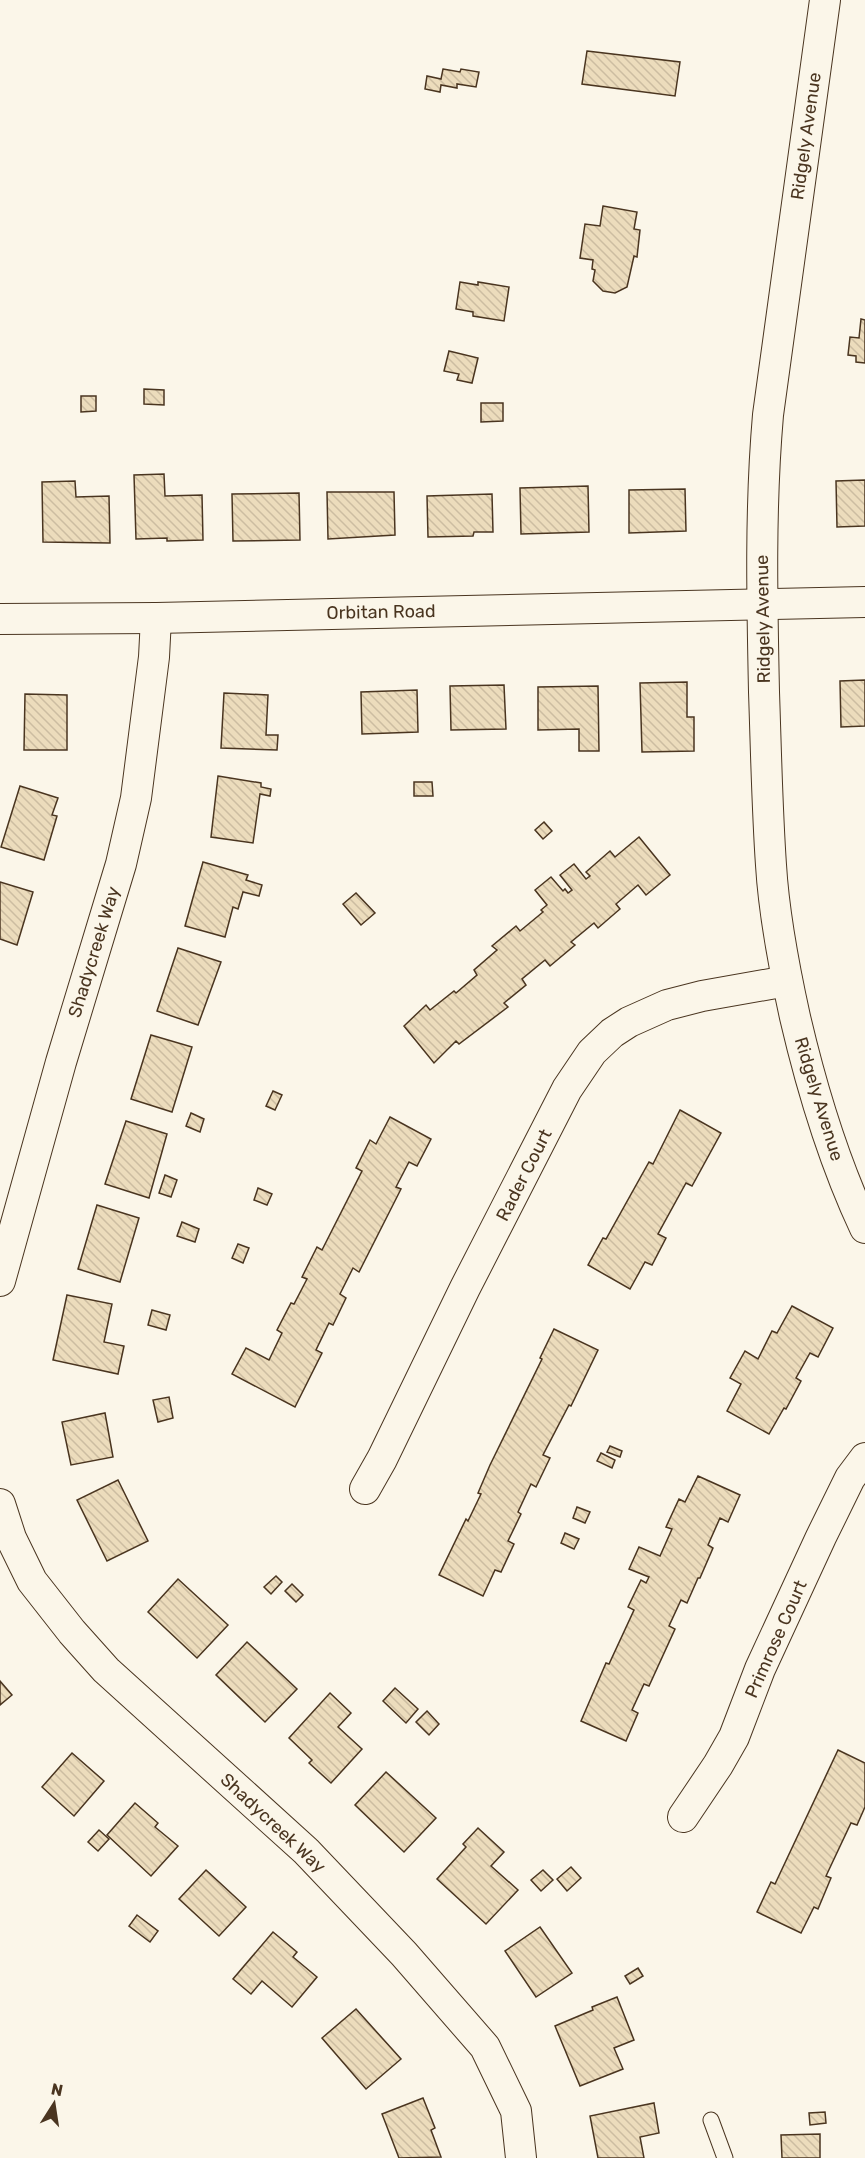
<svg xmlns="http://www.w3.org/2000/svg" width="865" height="2158" font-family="Rubik,sans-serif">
<defs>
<pattern id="building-back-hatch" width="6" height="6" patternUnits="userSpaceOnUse" patternTransform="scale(1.5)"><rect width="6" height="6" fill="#ecdcbc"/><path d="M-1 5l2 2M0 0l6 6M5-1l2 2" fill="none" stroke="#ccbda1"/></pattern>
</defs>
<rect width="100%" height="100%" fill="#fbf6e9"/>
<g fill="url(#building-back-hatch)" stroke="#4a3520" stroke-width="1.5">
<polygon points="587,51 680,62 675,96 582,84"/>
<polygon points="443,69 460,72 461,69 479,72 476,87 457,84 457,88 441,85 440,92 425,89 427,76 441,79"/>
<polygon points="603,206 637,212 634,229 640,230 637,257 634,256 627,287 615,293 603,291 593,281 595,270 592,269 593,260 580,258 585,224 600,226"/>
<polygon points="460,282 478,285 478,282 509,287 504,321 473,316 473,312 456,309"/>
<polygon points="861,319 865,320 865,363 856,362 856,356 848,355 850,337 859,338"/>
<polygon points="449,351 478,358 472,383 457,380 459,374 444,371"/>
<polygon points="144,389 164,390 164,405 144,404"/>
<polygon points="81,396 96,396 96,411 81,412"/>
<polygon points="481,403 503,403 503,421 481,422"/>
<polygon points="164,474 165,496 202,495 203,540 167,541 167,538 136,539 134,475"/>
<polygon points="865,480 865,526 837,527 836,481"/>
<polygon points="75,481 76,497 109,496 110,543 43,542 42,482"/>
<polygon points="588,486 589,532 521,534 520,488"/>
<polygon points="685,489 686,531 629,533 629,490"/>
<polygon points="327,492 394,492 395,535 328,539"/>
<polygon points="299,493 300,540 233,541 232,494"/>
<polygon points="492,494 493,532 474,532 473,536 428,537 427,496"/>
<polygon points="865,680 865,726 841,727 840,681"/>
<polygon points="687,682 687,717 694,717 694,751 642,752 640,683"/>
<polygon points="504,685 506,729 451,730 450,686"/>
<polygon points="598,686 599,751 579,751 579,729 538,730 538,687"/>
<polygon points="417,690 418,732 362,734 361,692"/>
<polygon points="224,693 268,695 266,735 278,735 277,750 221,748"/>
<polygon points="25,694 67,695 67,750 24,750"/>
<polygon points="218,776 261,783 261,787 271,789 270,796 260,794 253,843 211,837"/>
<polygon points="414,782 432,782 433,796 414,796"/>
<polygon points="20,786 58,798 52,815 57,816 44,860 1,847"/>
<polygon points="544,822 552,831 543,839 535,830"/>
<polygon points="639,837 670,875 646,895 638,885 616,904 620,909 598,928 594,923 571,942 575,945 550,966 545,960 522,979 526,985 504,1003 508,1007 459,1044 456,1041 434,1063 404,1026 426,1005 430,1010 454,991 456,993 477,975 474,970 497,950 492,946 516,926 520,931 543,912 541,910 547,905 535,890 551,877 563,891 565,889 568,893 572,890 560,875 574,864 586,879 590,876 586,872 610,851 615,857"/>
<polygon points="203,862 248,875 246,880 262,885 259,896 243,892 238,909 233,907 225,937 185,926"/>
<polygon points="0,882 33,892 17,945 0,939"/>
<polygon points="356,893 375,913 361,925 343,904"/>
<polygon points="178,948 221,962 198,1025 157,1011"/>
<polygon points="151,1035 192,1047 172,1112 131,1099"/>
<polygon points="273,1091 282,1095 275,1110 266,1106"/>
<polygon points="680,1110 721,1133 692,1186 686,1183 658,1234 666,1238 652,1265 645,1262 630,1289 588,1265 603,1238 606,1239 649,1162 653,1164"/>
<polygon points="191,1113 204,1119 200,1132 186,1126"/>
<polygon points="390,1117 431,1139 417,1166 409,1162 396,1187 401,1189 359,1272 353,1268 340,1294 346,1298 333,1325 329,1323 316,1350 322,1353 295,1407 232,1374 246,1348 269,1360 282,1333 277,1330 291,1303 294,1304 307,1279 302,1277 317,1247 322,1250 362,1171 356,1168 370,1140 376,1144"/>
<polygon points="126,1121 167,1134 149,1198 105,1184"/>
<polygon points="165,1175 177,1180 171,1197 159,1193"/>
<polygon points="258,1188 272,1194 267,1205 254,1200"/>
<polygon points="97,1205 139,1218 120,1282 78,1269"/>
<polygon points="182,1222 199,1229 195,1242 177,1236"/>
<polygon points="238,1244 249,1248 243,1263 232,1258"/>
<polygon points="67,1295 112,1304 104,1342 124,1346 118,1374 53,1360"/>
<polygon points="792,1306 833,1328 818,1357 810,1353 796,1378 801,1381 786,1409 784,1408 769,1434 727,1411 741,1384 730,1378 745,1351 758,1359 772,1331 777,1333"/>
<polygon points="152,1310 170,1315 166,1330 148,1325"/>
<polygon points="554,1329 598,1350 571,1406 569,1405 543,1455 550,1458 536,1487 531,1484 518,1512 521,1514 508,1541 514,1544 501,1572 495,1570 483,1596 439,1575 466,1519 468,1521 481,1494 478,1493 490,1465 542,1359 540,1358"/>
<polygon points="169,1397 173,1418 158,1422 153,1400"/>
<polygon points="105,1413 113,1457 71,1465 62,1422"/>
<polygon points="610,1446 622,1451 620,1457 607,1452"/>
<polygon points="601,1453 615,1460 612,1468 597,1461"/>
<polygon points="698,1476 740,1495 728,1522 720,1518 708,1545 713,1548 700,1578 698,1578 687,1603 681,1600 669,1626 675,1629 649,1686 644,1684 632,1710 638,1713 626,1741 581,1721 606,1663 609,1664 634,1610 628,1607 641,1580 646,1583 649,1577 629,1569 639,1547 660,1556 672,1529 666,1527 679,1499 685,1502"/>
<polygon points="118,1480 148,1541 107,1561 77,1500"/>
<polygon points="577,1507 590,1512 585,1523 573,1518"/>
<polygon points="565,1533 579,1539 574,1549 561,1543"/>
<polygon points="276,1576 282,1582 271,1594 264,1587"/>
<polygon points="178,1579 228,1625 197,1658 148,1612"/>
<polygon points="292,1584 303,1595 296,1602 285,1591"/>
<polygon points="247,1642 297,1689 265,1722 216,1675"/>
<polygon points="0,1681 12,1695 0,1705"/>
<polygon points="395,1688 418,1709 406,1723 383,1701"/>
<polygon points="330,1693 351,1713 338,1727 362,1749 331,1783 309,1763 312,1760 289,1738"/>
<polygon points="427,1711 439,1724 429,1735 416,1722"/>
<polygon points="838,1750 865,1763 865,1807 857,1825 851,1823 826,1876 831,1878 818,1909 814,1907 801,1933 757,1912 771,1882 775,1884"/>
<polygon points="72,1753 104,1781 74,1816 42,1787"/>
<polygon points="386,1772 436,1818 404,1852 355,1805"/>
<polygon points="135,1803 158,1823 155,1827 178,1846 151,1876 107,1835"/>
<polygon points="478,1828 504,1852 491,1866 518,1890 486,1924 437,1879 466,1847 463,1844"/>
<polygon points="99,1830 109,1839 98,1851 88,1842"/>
<polygon points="571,1867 581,1878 567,1891 557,1879"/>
<polygon points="206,1870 246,1907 219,1936 179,1899"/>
<polygon points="543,1870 553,1880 541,1891 531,1880"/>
<polygon points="137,1915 158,1931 150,1942 129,1926"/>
<polygon points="540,1927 572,1973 536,1997 505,1951"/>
<polygon points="273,1932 297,1952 293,1957 317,1977 292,2007 262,1981 251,1994 233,1979"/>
<polygon points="638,1968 643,1976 630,1984 625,1976"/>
<polygon points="617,1997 634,2040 614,2048 623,2069 580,2086 555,2026 593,2010 592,2007"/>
<polygon points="356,2009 401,2059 366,2089 322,2038"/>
<polygon points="423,2098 435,2128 431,2130 441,2157 399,2158 382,2114"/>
<polygon points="654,2103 659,2133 640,2137 644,2158 598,2158 590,2116"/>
<polygon points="825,2112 826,2123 810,2125 809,2113"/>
<polygon points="820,2134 820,2158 782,2158 781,2135"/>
</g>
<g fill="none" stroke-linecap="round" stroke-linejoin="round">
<g stroke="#4a3520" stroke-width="17">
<polyline id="lane" points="711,2120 725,2158"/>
</g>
<g stroke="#4a3520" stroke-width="32">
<g id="street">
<path d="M825,0L768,415C760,507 762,599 764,692C766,749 767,807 771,865C774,916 784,967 795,1017C812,1090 833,1160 865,1228"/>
<polyline points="0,619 156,618 865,602"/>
<polyline points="0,1281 61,1062 121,864 136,798 154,657 156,618"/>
<polyline points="365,1489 382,1459 465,1288 567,1089 592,1052 612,1033 629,1022 667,1005 702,996 787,981"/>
<polyline points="0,1504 11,1538 32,1581 72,1632 106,1670 306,1851 404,1954 485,2047 516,2111 521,2158"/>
<polyline points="683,1817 718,1765 734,1737 760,1669 821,1537 850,1478 865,1458"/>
</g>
</g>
<use href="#lane" stroke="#fbf6e9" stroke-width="15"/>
<use href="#street" stroke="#fbf6e9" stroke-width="30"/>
</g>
<g text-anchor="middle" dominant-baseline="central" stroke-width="4.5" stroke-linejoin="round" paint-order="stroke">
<g font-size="18" fill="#4a3520" stroke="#fbf6e9">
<text transform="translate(806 136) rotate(-82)">Ridgely Avenue</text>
<text transform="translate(381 612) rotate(-1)">Orbitan Road</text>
<text transform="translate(763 619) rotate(-91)">Ridgely Avenue</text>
<text transform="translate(94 952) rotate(-73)">Shadycreek Way</text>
<text transform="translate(819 1099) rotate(73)">Ridgely Avenue</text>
<text transform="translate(524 1175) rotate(-63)">Rader Court</text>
<text transform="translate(776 1639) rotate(-66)">Primrose Court</text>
<text transform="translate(273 1823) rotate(43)">Shadycreek Way</text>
</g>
</g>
<g transform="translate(54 2104) rotate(12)" stroke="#fbf6e9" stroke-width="4.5" paint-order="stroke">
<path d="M0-4.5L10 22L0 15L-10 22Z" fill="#4a3520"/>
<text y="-9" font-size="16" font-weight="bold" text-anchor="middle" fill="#4a3520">N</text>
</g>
</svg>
